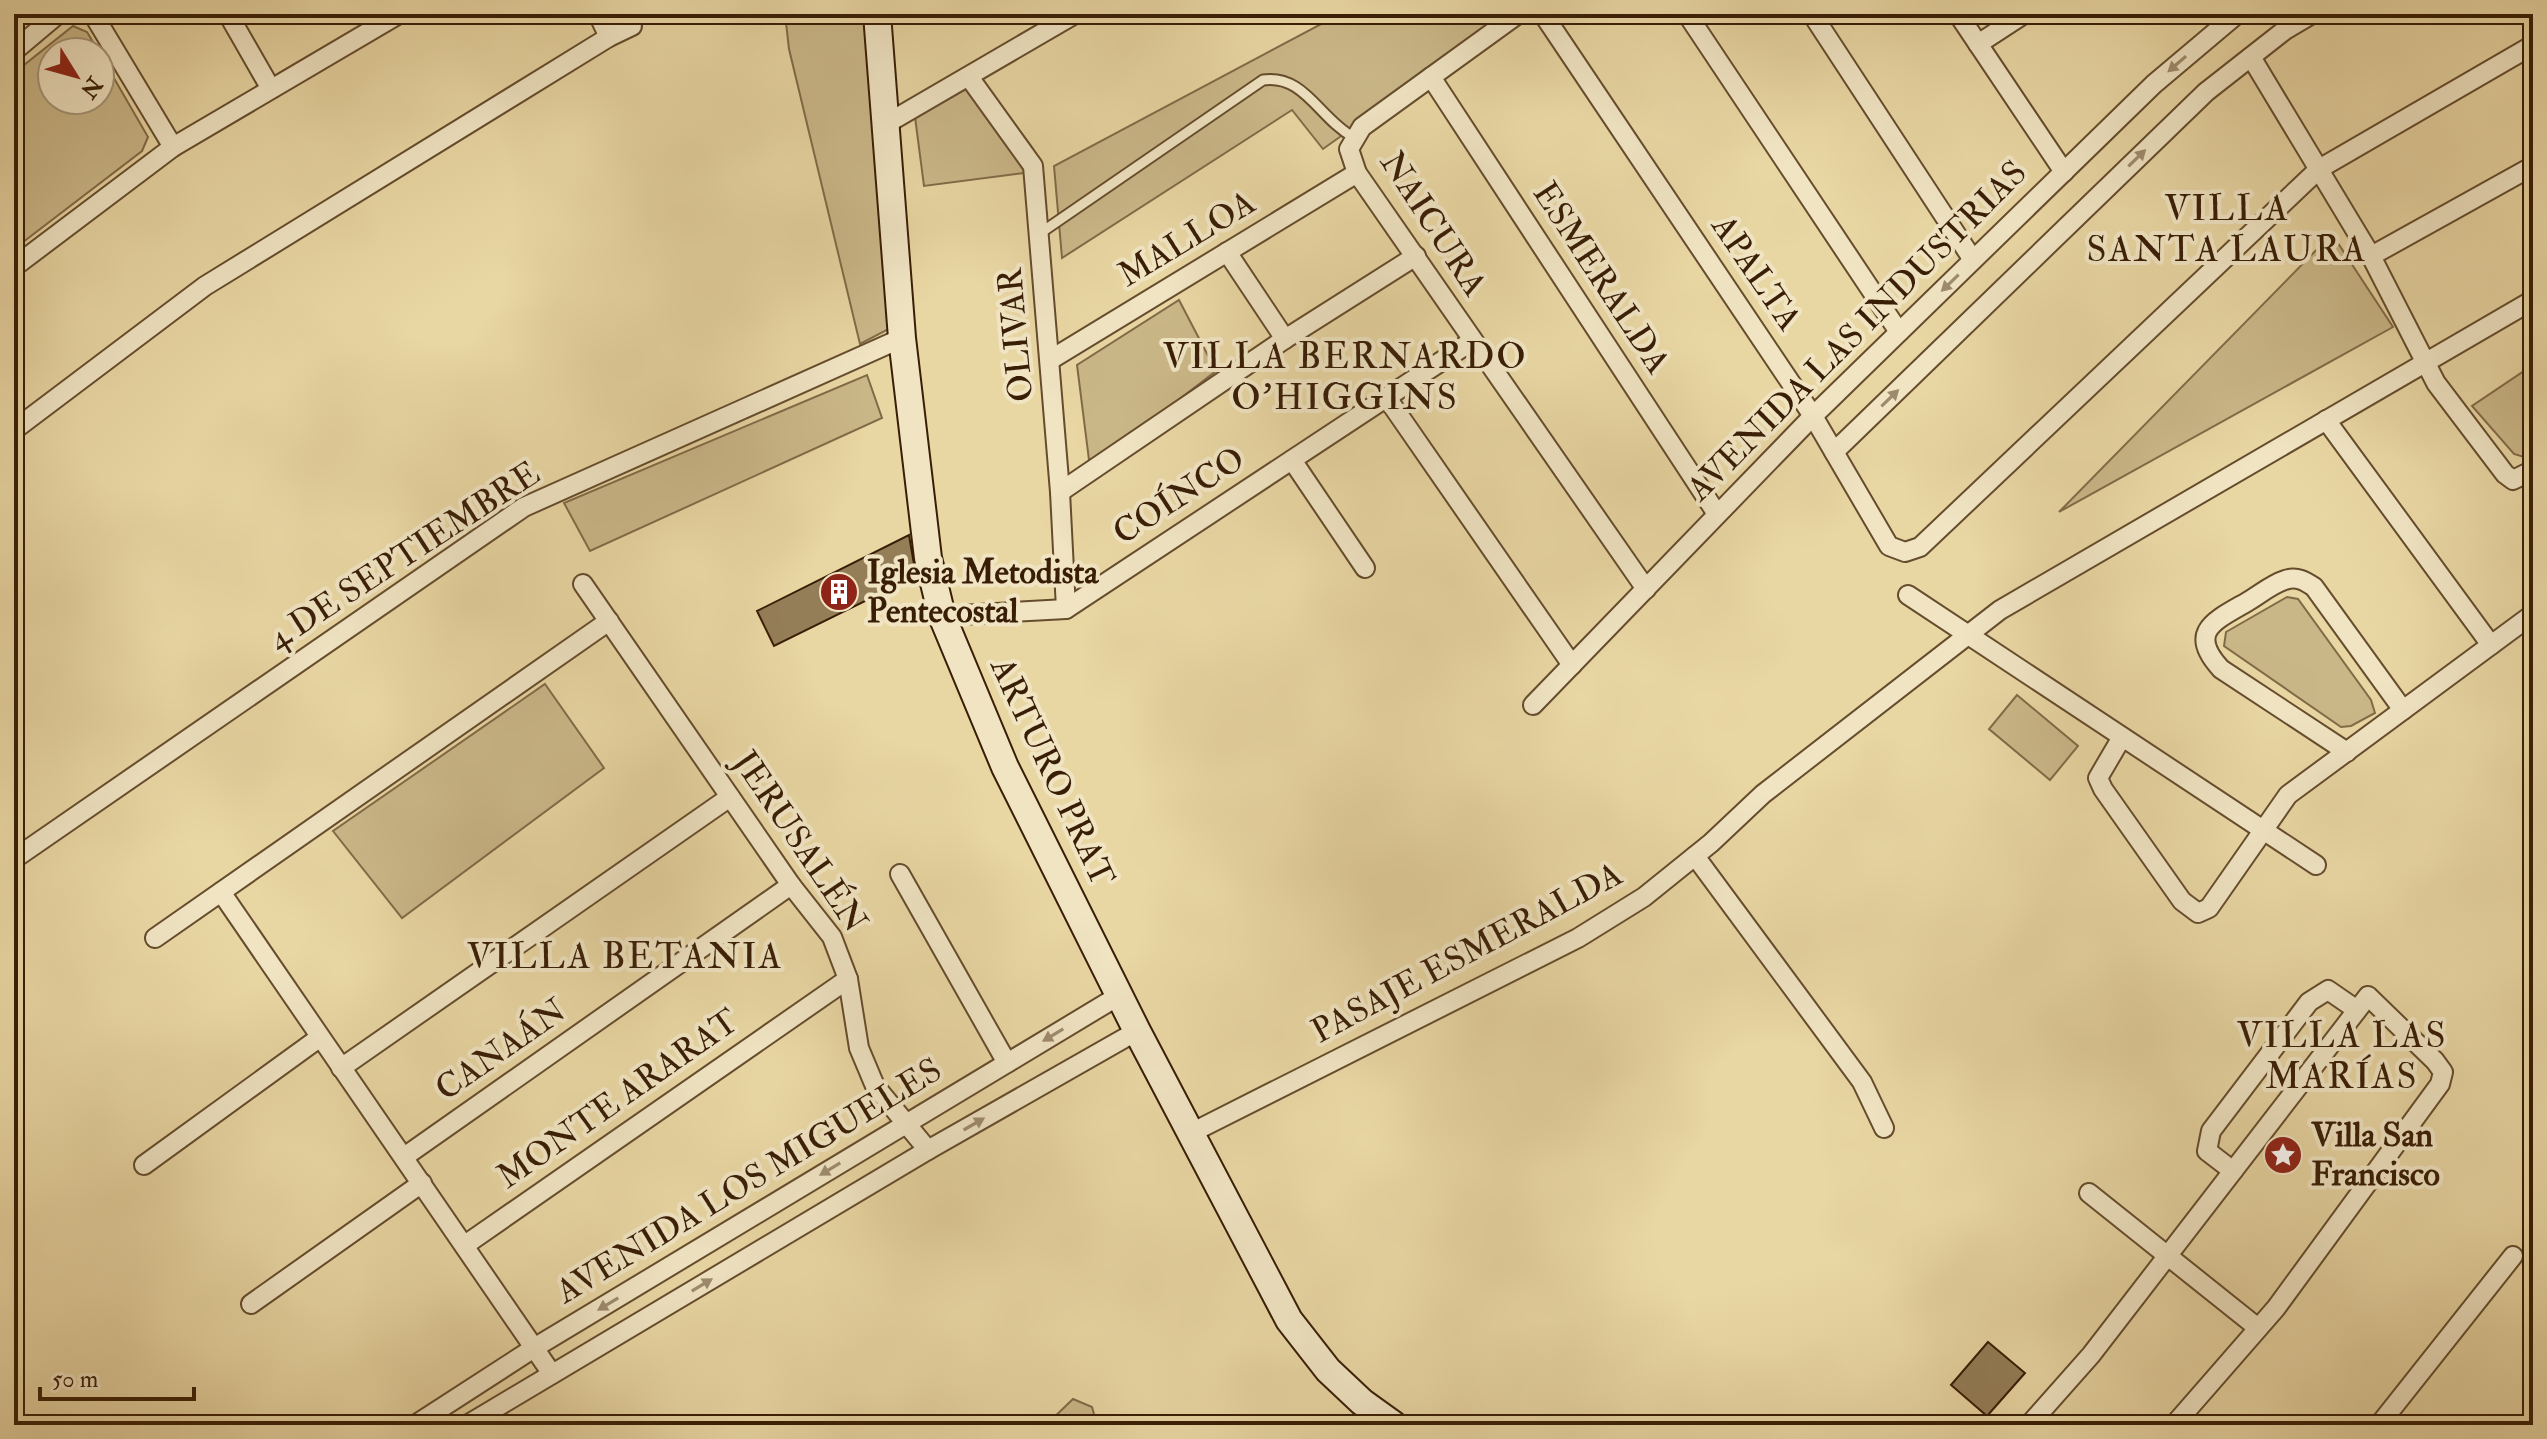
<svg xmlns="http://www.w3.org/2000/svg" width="2547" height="1439" font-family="'IM FELL Double Pica',serif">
<rect width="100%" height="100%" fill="#e8d6a3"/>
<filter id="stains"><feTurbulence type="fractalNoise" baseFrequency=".0025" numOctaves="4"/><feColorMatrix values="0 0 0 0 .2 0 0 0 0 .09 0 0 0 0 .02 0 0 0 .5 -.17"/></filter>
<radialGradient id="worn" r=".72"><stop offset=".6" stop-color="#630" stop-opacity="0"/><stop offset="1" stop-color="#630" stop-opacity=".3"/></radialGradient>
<g fill="#cab788" stroke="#826a47" stroke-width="2">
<polygon points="785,14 880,14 904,321 860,344 789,49"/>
<polygon points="1340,14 1512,14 1323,149 1292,110 1062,258 1054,166"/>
<polygon points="73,26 87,32 99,52 52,52 52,100 100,100 100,54 148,137 142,151 14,249 14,73"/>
<polygon points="982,80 1033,149 1032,172 924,186 915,117"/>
<polygon points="2332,234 2393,327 2059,512"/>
<polygon points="1179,300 1216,371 1090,468 1077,365"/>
<polygon points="2533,365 2533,453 2527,458 2514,454 2472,406"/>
<polygon points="867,375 882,418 590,551 564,503"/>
<polygon points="2287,597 2298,599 2371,700 2375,713 2351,726 2341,727 2224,646 2226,632"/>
<polygon points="545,684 604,768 402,918 333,831"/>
<polygon points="2017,695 2078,746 2050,780 1989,729"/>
<polygon points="1073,1399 1092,1407 1097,1425 1046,1425"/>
</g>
<g fill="#947e58" stroke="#391e06" stroke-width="2">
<polygon points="909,535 916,576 774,646 757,611"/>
<polygon points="1988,1342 2025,1373 1987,1416 1951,1385"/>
</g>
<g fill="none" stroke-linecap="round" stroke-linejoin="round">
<g stroke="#654c2d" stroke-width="13">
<path id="service" d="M1039,234L1263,80C1304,74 1319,118 1353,137"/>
</g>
<g stroke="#654c2d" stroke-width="22">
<g id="minor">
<polyline points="93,14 173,147"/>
<polyline points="228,14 271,89"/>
<polyline points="598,14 609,37 632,26"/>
<polyline points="1518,14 1362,127 1349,149 1357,173 1646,589"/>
<polyline points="1543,14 1813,416 1889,546 1905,552 1920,547 2319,169 2533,45"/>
<polyline points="1687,14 1899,332"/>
<polyline points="1812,14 1973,260"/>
<polyline points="1958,14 2064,172"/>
<polyline points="1978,44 2024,14"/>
<polyline points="14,51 58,14"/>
<polyline points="2251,57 2371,256 2436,383 2505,474 2513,480 2533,470"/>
<polyline points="969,77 1033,166 1060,492 1066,609"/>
<polyline points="1431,77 1717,514"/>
<polyline points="886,124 1075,14"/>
<polyline points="1227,252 1285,339"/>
<polyline points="2371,256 2533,166"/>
<polyline points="14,267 173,147 399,14"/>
<polyline points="1050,360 1357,173"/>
<polyline points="1387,398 1572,665"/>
<polyline points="2326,420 2491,645"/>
<polyline points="14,430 205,286 609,37"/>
<polyline points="1834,452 2206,92 2285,30 2312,14"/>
<polyline points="1292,460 1365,568"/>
<polyline points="1060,492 1285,339 1416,256"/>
<polyline points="583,584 791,885 832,937 848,979 859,1048 875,1086 928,1150"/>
<polyline points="1908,595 2316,865"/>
<polyline points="942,616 1066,609 1472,341"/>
<polyline points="1533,705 1813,416 2154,84 2237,14"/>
<polyline points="2122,737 2098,778 2103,789 2182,901 2198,913 2209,908 2288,795 2533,614"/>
<path d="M2347,752L2221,669C2187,632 2214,621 2247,602C2259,595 2272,584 2285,580C2297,576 2305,581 2314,587L2403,710"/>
<polyline points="1695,856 1862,1082 1884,1128"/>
<polyline points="14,859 524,507 902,338"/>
<polyline points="900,874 1007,1063"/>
<polyline points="221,892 552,1374"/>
<polyline points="155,938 609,621"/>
<polyline points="341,1068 730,797"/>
<polyline points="1191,1133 1578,938 1644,897 1711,843 1763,794 2000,610 2533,300"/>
<polyline points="404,1157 791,885"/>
<polyline points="144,1165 319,1038"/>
<polyline points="2233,1171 2207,1151 2211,1131 2309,1002 2328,990 2357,1010"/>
<polyline points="2089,1193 2258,1328"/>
<polyline points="465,1245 848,979"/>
<polyline points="251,1304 422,1183"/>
<polyline points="415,1425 534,1348 1120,995"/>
<polyline points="467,1425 928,1150 1137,1031"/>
<polyline points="2029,1425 2091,1355 2368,996 2435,1061 2443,1072 2440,1084 2276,1308 2174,1425"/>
<polyline points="2379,1425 2513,1256"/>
</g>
</g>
<g stroke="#391e06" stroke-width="30">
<polyline id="secondary" points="877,14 902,338 928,558 942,616 1005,767 1137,1031 1289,1320 1328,1370 1362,1402 1394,1425"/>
</g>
<use href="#service" stroke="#f0e4c3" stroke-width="9"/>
<use href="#minor" stroke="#f0e4c3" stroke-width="18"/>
<use href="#secondary" stroke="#f0e4c3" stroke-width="26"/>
</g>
<defs><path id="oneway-solid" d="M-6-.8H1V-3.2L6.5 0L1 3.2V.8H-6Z" transform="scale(2)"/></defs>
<g fill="#9e8b6e">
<use href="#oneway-solid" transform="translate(2177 64) rotate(139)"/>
<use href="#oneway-solid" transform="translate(2137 158) rotate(-44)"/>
<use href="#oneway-solid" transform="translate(1950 283) rotate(136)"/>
<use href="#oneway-solid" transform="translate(1890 398) rotate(-44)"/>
<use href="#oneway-solid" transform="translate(1053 1035) rotate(149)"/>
<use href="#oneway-solid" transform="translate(974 1124) rotate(-30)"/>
<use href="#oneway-solid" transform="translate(830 1169) rotate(149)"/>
<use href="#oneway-solid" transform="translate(702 1285) rotate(-31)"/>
<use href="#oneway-solid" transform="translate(608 1304) rotate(149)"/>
</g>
<defs>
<g id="building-disc" transform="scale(2)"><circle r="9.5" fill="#8f2418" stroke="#f0e4c3"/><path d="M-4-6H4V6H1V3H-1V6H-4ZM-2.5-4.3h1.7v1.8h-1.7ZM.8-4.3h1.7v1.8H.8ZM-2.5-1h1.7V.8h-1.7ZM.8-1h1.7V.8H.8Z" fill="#fff"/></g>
<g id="sight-disc" transform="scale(2)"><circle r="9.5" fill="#8f2418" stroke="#f0e4c3"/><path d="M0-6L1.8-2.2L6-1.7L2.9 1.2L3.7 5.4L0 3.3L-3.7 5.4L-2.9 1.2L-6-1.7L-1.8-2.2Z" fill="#fff"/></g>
</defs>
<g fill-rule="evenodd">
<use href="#building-disc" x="839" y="592"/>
<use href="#sight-disc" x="2283" y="1155"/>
</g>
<g text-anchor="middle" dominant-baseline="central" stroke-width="8" stroke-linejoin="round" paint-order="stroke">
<g font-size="34" fill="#391e06" stroke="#f0e4c3">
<text transform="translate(1433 224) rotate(57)">NAICURA</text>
<text transform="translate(1187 239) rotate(-31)">MALLOA</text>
<text transform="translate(1756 273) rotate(56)">APALTA</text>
<text transform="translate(1601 278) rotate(57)">ESMERALDA</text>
<text transform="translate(1857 331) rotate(-45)">AVENIDA LAS INDUSTRIAS</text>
<text transform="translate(1016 335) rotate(-95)">OLIVAR</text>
<text transform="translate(1179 496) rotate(-33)">COÍNCO</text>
<text transform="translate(404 556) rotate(-33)">4 DE SEPTIEMBRE</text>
<text transform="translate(1052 772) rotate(65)">ARTURO PRAT</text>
<text transform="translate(800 842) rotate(56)">JERUSALÉN</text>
<text transform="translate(1467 953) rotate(-28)">PASAJE ESMERALDA</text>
<text transform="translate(501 1050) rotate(-35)">CANAÁN</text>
<text transform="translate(618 1099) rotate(-35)">MONTE ARARAT</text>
<text transform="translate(749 1181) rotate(-31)">AVENIDA LOS MIGUELES</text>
</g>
<g font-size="34" font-weight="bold" fill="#391e06" stroke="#f0e4c3" text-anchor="start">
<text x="867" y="572">Iglesia Metodista<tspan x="867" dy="39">Pentecostal</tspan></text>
<text x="2311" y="1135">Villa San<tspan x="2311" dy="39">Francisco</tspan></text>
</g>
<g font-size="36" letter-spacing="2" fill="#391e06" stroke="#f0e4c3">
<text x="2227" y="208">VILLA<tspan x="2227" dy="41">SANTA LAURA</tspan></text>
<text x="1345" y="356">VILLA BERNARDO<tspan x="1345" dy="41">O'HIGGINS</tspan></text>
<text x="625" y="956">VILLA BETANIA</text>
<text x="2342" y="1035">VILLA LAS<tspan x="2342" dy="41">MARÍAS</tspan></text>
</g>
</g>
<rect width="2547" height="1439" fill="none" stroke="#e8d6a3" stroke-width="48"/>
<rect x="16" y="16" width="2515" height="1407" fill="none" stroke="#391e06" stroke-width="4"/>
<rect x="24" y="24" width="2499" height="1391" fill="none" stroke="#391e06" stroke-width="2"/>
<g transform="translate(76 76) rotate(127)"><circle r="38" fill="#f0e4c3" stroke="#a79577" stroke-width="2"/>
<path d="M0-6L14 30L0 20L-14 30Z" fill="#8f2418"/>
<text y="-12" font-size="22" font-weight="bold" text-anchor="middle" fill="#391e06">N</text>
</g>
<path d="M40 1387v12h154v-12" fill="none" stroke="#391e06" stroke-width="4"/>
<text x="52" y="1387" font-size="24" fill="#391e06" stroke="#f0e4c3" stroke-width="6" paint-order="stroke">50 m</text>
<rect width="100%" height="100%" filter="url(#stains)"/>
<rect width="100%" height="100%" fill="url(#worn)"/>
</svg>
